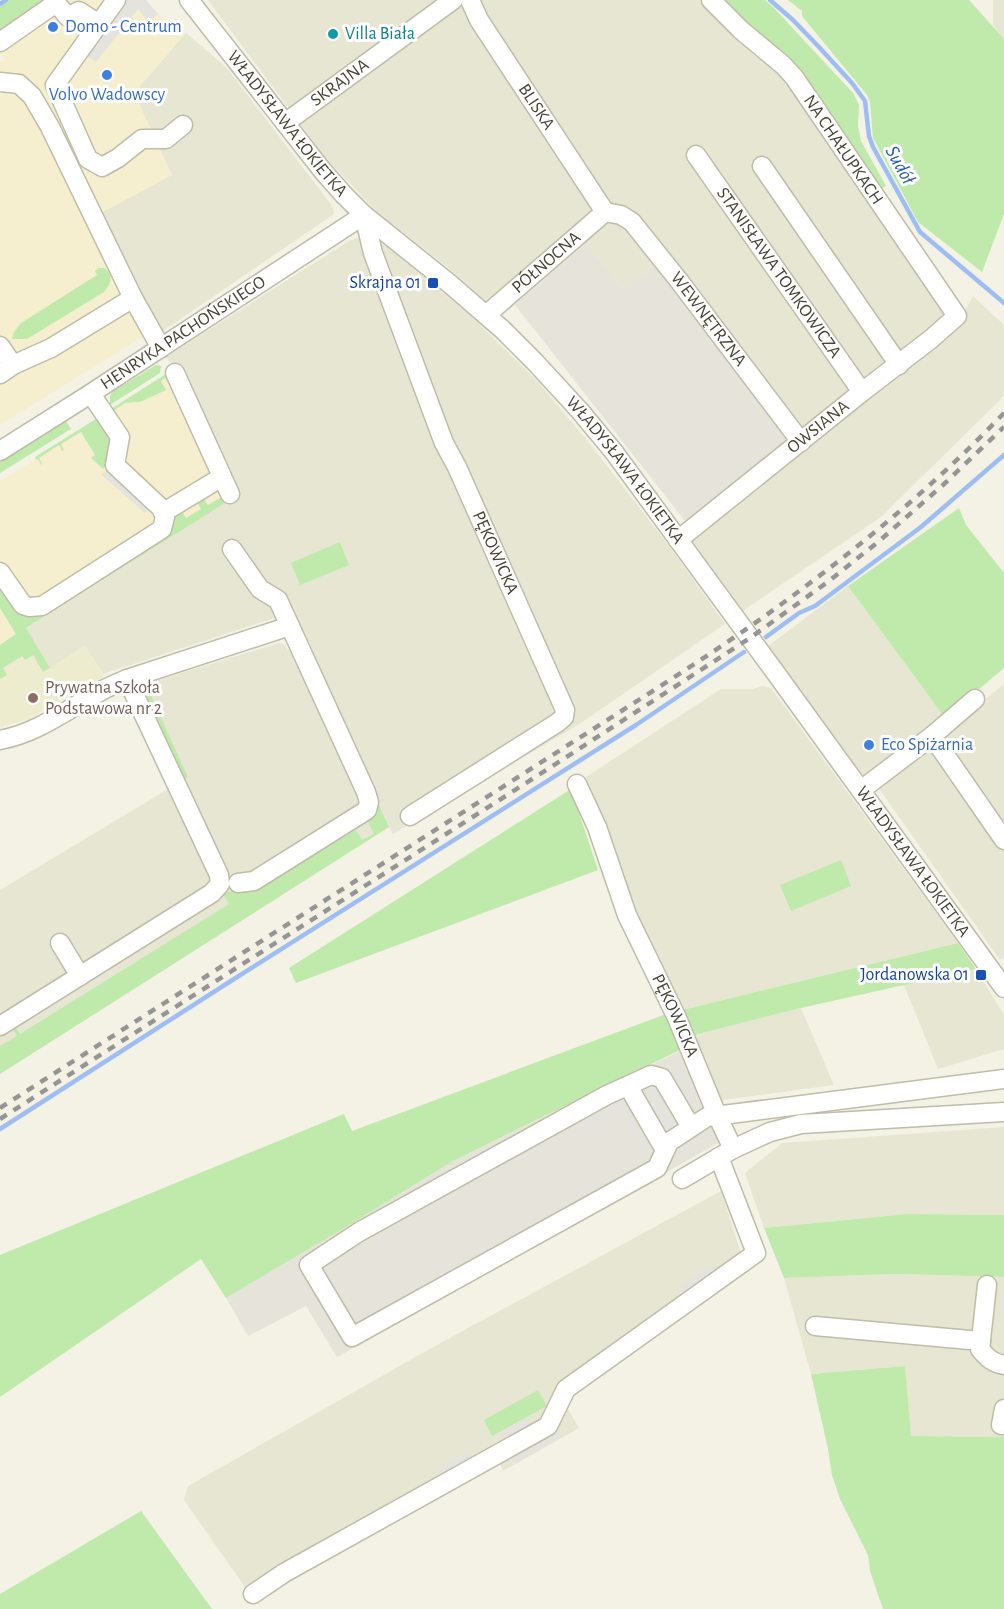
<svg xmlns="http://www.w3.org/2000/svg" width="1004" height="1609" font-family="'Alegreya Sans',sans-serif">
<rect width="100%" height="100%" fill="#f3f2e5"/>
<g fill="#e7e6d3">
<polygon points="208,0 709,0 782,68 962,317 973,296 1004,325 1004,396 881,517 741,612 693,545 686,522 661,264 623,290 586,243 503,315 446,266 378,213 325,157"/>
<polygon points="993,0 1004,0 1004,39 993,25"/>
<polygon points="186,33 227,68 333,207 334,214 160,333 99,213 171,175 134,93"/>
<polygon points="360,237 388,247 473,318 538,382 591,445 672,550 725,624 578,725 393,834 389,827 0,1074 0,890 188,777 146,684 279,643 284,644 288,650 306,643 293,612 103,674 85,646 50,668 25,628 238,495 178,371 166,357 349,241"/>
<polygon points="848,586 945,718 866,781 768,646"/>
<polygon points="1004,684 1004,957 1000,960 878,787"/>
<polygon points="762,686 771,688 958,943 678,1011 626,902 583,779 721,689 753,689"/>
<polygon points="976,969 1004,1015 1004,1049 938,1069 904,985"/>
<polygon points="801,1008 834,1085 715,1101 690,1036"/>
<polygon points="1004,1127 1004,1215 907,1214 764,1228 745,1173 782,1143"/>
<polygon points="721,1191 745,1266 573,1391 567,1407 579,1428 503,1471 499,1462 254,1600 184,1500 188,1486 435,1346"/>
<polygon points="895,1274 1004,1277 1004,1437 911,1436 904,1366 811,1374 784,1278"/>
</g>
<g fill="#f6efcf">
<polygon points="53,0 146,0 158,14 186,33 134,93 172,175 99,214 157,328 0,425 0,62 5,59 0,52 0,35"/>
<polygon points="180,369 238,495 0,645 0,481"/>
</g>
<g fill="#e5e3da">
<polygon points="586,243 623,290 661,263 788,442 686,522 515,305"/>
<polygon points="680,1051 720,1142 337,1357 306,1306 248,1336 226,1298 346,1227 453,1161"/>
</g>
<polygon fill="#edecce" points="25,628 50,668 85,646 104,677 28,719 0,727 0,645"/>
<g fill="#bfeaac">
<polygon points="9,0 53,0 0,35 0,6"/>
<polygon points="719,0 765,0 773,7 853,93 859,105 858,126 861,141 886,186 877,191"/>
<polygon points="788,0 969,0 1004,39 1004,214 982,272 918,222 873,138 870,102 867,95 802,16 802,11"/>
<path d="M98,268H104C114,275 112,283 104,292L27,339H12L14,332L21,323L97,275L95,271Z"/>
<polygon points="156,365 161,366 160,373 110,405 110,396 112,392"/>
<polygon points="169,372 171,375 161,381 166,390 140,402 125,403 112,412 111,409"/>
<polygon points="99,417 112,439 108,463 103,469 91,458 95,455 81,432 61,444 64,450 62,451 59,445 39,458 42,464 41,465 38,459 36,460 35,457"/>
<polygon points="66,421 71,429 0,473 0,462"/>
<path d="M225,495H238L26,628L50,668L43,672L33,655L25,660L22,656L3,668L7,675L0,679V645L16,634L0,608V587C12,606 20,623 45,613L169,535L176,514L181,510L186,518L201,509L196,500L202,496L208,505Z"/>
<polygon points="959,508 966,525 1004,573 1004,668 945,718 848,586"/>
<polygon points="340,542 349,565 300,585 291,563"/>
<polygon points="146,684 188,777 181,781 140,686"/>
<polygon points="571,789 598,870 296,983 289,968"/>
<polygon points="376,799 389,827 0,1074 0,1046 17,1036 11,1027 14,1025 20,1034 229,904 223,894 266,879 277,878 356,830 362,840 374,834 368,822 374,818 372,813"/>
<polygon points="841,860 851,886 791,911 780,885"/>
<polygon points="958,943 976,969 801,1008 690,1036 678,1011"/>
<polygon points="666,1014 686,1047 453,1161 346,1227 226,1298 201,1259 0,1397 0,1255 344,1114 352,1131"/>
<polygon points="907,1214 1004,1215 1004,1277 895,1274 784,1278 764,1228"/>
<polygon points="905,1366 911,1436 1004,1437 1004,1609 883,1609 870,1571 868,1555 840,1499 832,1475 828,1449 811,1374"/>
<polygon points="538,1390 547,1406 492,1436 484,1420"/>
<polygon points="141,1511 212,1609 0,1609 0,1594"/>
</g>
<g fill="#e4e3dd">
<polygon points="127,0 146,0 158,14 149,22 138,9 96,62 84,54"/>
<polygon points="110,467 152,505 145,513 102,475"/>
<polygon points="680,1066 697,1101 688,1107 692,1133 699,1147 679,1158 668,1140 643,1157 619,1110 587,1128 580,1115"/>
<polygon points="709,1265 715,1274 688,1293 682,1285"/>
<polygon points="528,1417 534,1427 505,1443 500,1433"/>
<polygon points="556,1428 562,1437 516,1463 511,1453"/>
<polygon points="468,1451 473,1461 445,1477 439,1467"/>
</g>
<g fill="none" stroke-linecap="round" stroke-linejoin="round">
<g stroke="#9ebdf3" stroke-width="4.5">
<polyline points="770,0 793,20 818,46 852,83 865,101 869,136 873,147 920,232 1004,303"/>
<polyline points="0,4 6,0"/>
<polyline points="766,637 799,613 815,606 921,527 1004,455"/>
<polyline points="0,1129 234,979 636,725 744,652"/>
</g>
<g stroke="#bfbca7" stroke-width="21">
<g id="minor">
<polyline points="116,0 55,85 88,159 102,167 118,158 142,139 166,139 183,125"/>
<path id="s1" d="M189,0L322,170L344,195L364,215L450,284L503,330L535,362L580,411L614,452L775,672L1004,988"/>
<path id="s2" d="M470,0L479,20L605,212"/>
<polyline points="0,42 56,3 68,17 79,11 99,24"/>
<polyline points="0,82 19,84 32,96 50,127 133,298 161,348"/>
<path id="s3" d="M285,123L453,0"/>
<path id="s4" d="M696,155L862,392"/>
<polyline points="762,166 899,365"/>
<path id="s5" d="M605,212L621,215L632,222L680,282L801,442"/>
<path id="s6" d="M364,215L373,253L444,443L457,467L565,710L564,717L557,723L410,816"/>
<path id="s7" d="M486,315L605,212"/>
<polyline points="0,346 13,365"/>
<polyline points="175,373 230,494"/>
<polyline points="0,374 13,365 51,348 133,298"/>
<path id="s8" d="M0,451L87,396L364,215"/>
<polyline points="164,512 222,477"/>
<path id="s9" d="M678,540L862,392L931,339L957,316L794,77L783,65L741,30L711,0"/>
<polyline points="232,549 260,589 278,600 366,792 369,802 367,810 254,881 238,883"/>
<polyline points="0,572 23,605 29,607 42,606 162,529 165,517 161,508 115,465 120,437 91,394"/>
<polyline points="932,736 975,699"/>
<path d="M0,740C38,733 68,709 101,691C110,686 118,683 127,679L290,626"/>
<path id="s10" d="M577,784L597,827L627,915L677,1018L717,1115L733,1149"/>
<polyline points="861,790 932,736 1004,840"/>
<polyline points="60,943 80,976"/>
<polyline points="0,1026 212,893 220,884 219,875 127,679"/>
<polyline points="628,1086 665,1150"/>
<polyline points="691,1127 662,1078 651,1075 607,1095 359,1232 309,1265 352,1337 657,1168 669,1142 707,1117 1004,1079"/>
<polyline points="682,1179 733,1149 770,1132 801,1124 1004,1112"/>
<path d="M987,1285L980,1349C987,1358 993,1363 1004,1365"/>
<polyline points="815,1326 981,1341"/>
<polyline points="1004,1409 1001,1425 1004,1425"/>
<polyline points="253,1594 284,1573 548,1426 566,1389 756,1253 719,1157"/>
</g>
</g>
<use href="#minor" stroke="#fff" stroke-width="18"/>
<g stroke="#959595" stroke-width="4.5" stroke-dasharray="8 8" stroke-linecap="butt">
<path d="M0,1108L659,687C704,658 748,629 791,597C866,542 939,481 1004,413"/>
<polyline points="0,1119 551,767 750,638 829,581 878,542 943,485 1004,427"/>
</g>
</g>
<g fill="#3f7fe0" stroke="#fff" stroke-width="2">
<circle cx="53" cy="27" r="6"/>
<circle cx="107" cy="75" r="6"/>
<circle cx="869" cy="745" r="6"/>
</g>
<circle fill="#0f9aa8" stroke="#fff" stroke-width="2" cx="333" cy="34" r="6"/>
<g fill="#1a4fb4" stroke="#fff" stroke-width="2">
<rect x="427" y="277" width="12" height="12" rx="3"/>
<rect x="975" y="969" width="12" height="12" rx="3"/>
</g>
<circle fill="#8d6e63" stroke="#fff" stroke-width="2" cx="33" cy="698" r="6"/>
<g text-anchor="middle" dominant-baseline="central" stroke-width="6" stroke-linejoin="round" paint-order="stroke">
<g font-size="18" fill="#366cbe" stroke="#fff" text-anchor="start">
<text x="65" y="27">Domo - Centrum</text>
<text x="107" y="95" text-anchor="middle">Volvo Wadowscy</text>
<text x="881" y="745">Eco Spiżarnia</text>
</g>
<g font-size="18" fill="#0d838f" stroke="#fff" text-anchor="start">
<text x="345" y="34">Villa Biała</text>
</g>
<g font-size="18" fill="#464334" stroke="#fff">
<text stroke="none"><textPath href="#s3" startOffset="68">SKRAJNA</textPath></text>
<text stroke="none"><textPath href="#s2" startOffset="126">BLISKA</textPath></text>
<text stroke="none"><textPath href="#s1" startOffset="158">WŁADYSŁAWA ŁOKIETKA</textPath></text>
<text transform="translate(843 150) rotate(56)">NA CHAŁUPKACH</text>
<text stroke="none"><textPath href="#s7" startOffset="80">PÓŁNOCNA</textPath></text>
<text stroke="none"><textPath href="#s4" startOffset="144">STANISŁAWA TOMKOWICZA</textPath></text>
<text stroke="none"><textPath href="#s5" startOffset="153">WEWNĘTRZNA</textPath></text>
<text stroke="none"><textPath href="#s8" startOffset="218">HENRYKA PACHOŃSKIEGO</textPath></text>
<text stroke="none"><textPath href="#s9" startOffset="180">OWSIANA</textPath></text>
<text stroke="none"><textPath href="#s1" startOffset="644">WŁADYSŁAWA ŁOKIETKA</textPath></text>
<text stroke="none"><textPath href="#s6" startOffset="363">PĘKOWICKA</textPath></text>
<text stroke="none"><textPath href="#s1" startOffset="1130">WŁADYSŁAWA ŁOKIETKA</textPath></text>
<text stroke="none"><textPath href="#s10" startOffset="252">PĘKOWICKA</textPath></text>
</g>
<g font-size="18" fill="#164399" stroke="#fff" text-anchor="end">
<text x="421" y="283">Skrajna 01</text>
<text x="969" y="975">Jordanowska 01</text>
</g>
<g font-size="18" fill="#785e54" stroke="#fff" text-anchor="start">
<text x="45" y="688">Prywatna Szkoła<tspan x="45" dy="21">Podstawowa nr 2</tspan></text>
</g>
<g font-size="20" font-style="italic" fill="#295ab6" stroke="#fff">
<text transform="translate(900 165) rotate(61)">Sudół</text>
</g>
</g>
</svg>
